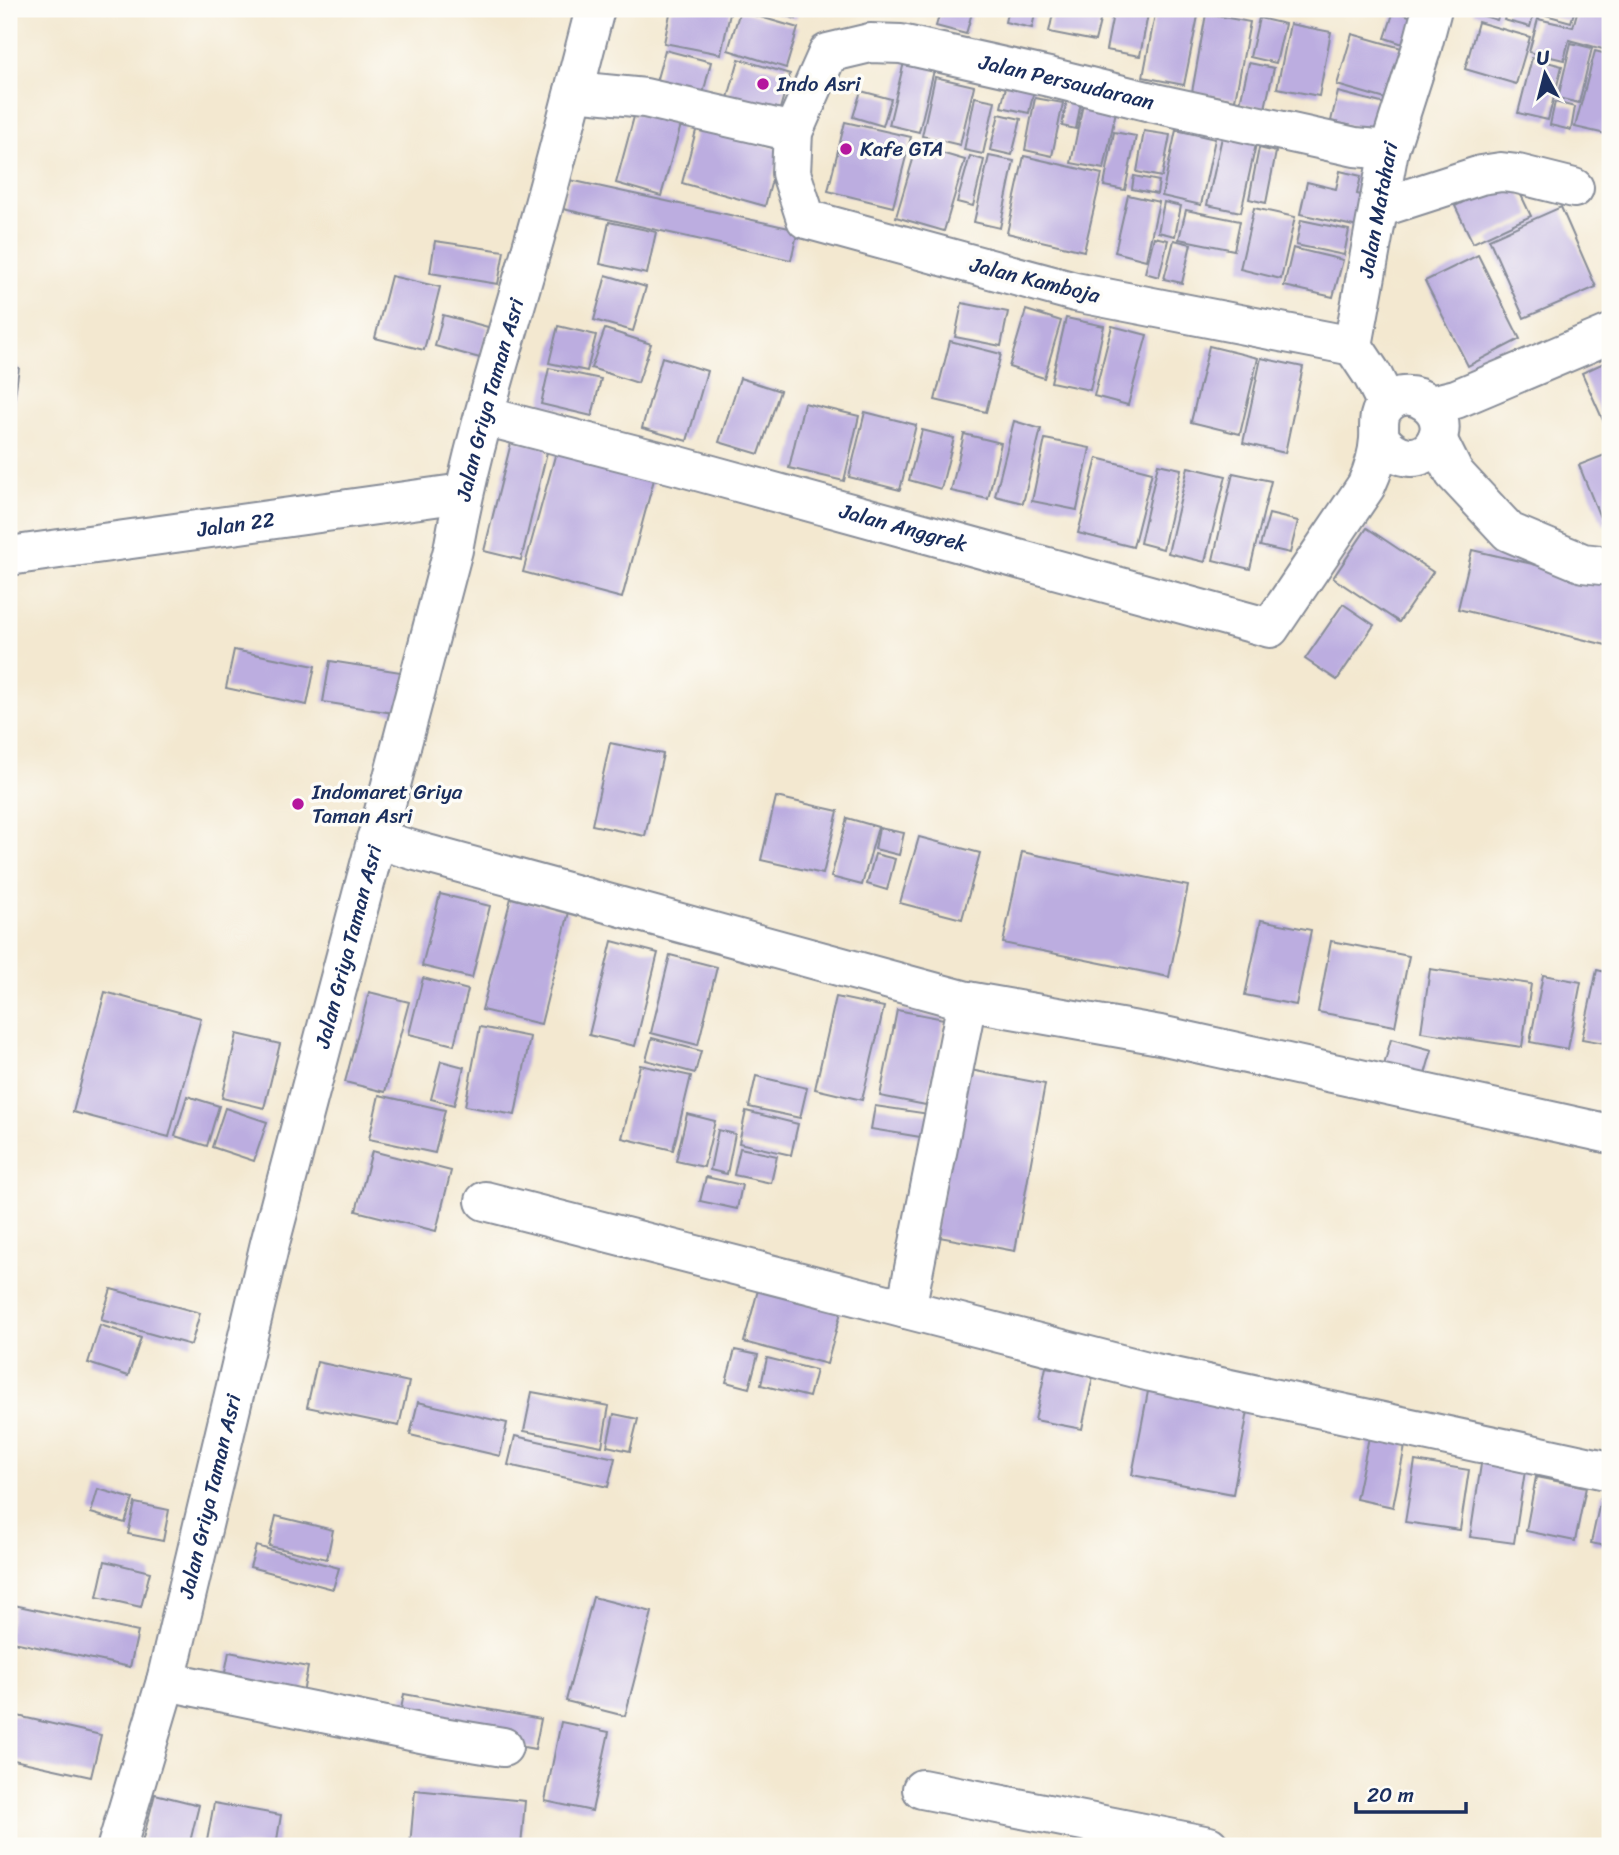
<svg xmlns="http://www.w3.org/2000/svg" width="1619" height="1855" font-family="Sriracha,sans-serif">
<rect width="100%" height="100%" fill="#fdfcf7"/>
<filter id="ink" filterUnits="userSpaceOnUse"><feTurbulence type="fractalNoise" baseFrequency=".0143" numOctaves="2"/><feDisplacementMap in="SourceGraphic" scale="14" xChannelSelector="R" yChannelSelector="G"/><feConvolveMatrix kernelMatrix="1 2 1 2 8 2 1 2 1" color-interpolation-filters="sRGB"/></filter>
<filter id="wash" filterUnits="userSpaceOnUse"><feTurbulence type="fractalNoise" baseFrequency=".00686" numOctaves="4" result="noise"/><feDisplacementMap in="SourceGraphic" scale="28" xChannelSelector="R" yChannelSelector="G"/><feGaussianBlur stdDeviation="1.57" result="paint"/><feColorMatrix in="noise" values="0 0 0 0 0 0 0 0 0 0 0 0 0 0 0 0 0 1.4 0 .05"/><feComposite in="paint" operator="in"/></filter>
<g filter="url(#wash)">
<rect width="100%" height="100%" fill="#f3e8d0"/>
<g id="blocks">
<g fill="#bcade0">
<polygon points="671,9 731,9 721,54 664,43"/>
<polygon points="763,9 799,9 796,19"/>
<polygon points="941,9 973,9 966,34 936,26"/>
<polygon points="1008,9 1036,9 1032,28 1005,22"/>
<polygon points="1054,9 1103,9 1095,41 1049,32"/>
<polygon points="1114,9 1149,9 1140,56 1106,50"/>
<polygon points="1156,9 1198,16 1184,85 1143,77"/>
<polygon points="1475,9 1501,9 1497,20 1474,13"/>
<polygon points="1507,9 1535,9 1530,27 1504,20"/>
<polygon points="1543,9 1575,9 1571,22 1542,14"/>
<polygon points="1578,9 1610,9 1610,51 1569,40 1564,60 1529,52 1538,19 1573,27"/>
<polygon points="740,11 798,28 786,68 728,50"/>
<polygon points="1394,11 1424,21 1415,48 1385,38"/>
<polygon points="1206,14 1250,22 1235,100 1192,92"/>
<polygon points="1259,18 1285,24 1276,63 1250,57"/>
<polygon points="1478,22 1530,37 1516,84 1465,69"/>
<polygon points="1290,24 1331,32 1319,96 1277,88"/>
<polygon points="1352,34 1412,51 1396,102 1337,85"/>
<polygon points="1571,43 1592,48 1579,103 1558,98"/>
<polygon points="665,50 711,62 703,94 656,82"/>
<polygon points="1595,51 1610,55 1610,135 1575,127"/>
<polygon points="905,58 935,66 919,132 889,125"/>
<polygon points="1532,58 1562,66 1548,120 1518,113"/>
<polygon points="739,59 790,74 779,112 728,98"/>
<polygon points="1249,63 1274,68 1265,108 1240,103"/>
<polygon points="1009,75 1036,81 1029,113 1001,107"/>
<polygon points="935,77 974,86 960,145 922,136"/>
<polygon points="861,91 891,99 883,126 853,117"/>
<polygon points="1338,92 1393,106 1385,134 1331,121"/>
<polygon points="1068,93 1082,96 1076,129 1062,126"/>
<polygon points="975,97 995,101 983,154 964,150"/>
<polygon points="1035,98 1063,103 1052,156 1025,150"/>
<polygon points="1084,99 1117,106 1104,169 1071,163"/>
<polygon points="1555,102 1575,107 1571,130 1550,125"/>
<polygon points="635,113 681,125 661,196 616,183"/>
<polygon points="999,114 1021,119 1012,155 990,150"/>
<polygon points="845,122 911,137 893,207 828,191"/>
<polygon points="697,127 780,150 765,206 682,183"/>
<polygon points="1224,128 1258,135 1241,212 1207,205"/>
<polygon points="1176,130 1215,139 1201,205 1162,196"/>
<polygon points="1144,131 1170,135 1162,177 1137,172"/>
<polygon points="1114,132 1136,136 1125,190 1104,186"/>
<polygon points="917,146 965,160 944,231 896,217"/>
<polygon points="1259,148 1276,152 1266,203 1249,199"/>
<polygon points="970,156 984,160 973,206 957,202"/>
<polygon points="989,156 1014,161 1000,228 974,222"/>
<polygon points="1024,156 1102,174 1084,251 1007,233"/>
<polygon points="1340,171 1361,176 1357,194 1365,196 1358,227 1300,214 1307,182 1336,189"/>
<polygon points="1134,176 1159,181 1157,194 1132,189"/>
<polygon points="1513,178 1531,216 1473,243 1455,206"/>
<polygon points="570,180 798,230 791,260 563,209"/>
<polygon points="1128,195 1159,202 1146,260 1115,252"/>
<polygon points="1164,202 1181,206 1175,236 1158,232"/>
<polygon points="1561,207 1596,287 1524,318 1489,239"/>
<polygon points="1254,208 1295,217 1281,279 1240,269"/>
<polygon points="1186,210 1240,221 1234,250 1179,239"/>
<polygon points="1301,220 1349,230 1344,255 1296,245"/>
<polygon points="609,222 656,232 647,274 600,264"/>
<polygon points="1154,237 1168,240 1159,277 1145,273"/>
<polygon points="1174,240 1191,244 1182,283 1164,279"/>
<polygon points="435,241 504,251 498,284 430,273"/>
<polygon points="1293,248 1343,260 1333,297 1284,286"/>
<polygon points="1478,255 1520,339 1468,366 1425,281"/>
<polygon points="606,275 646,287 633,331 594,320"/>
<polygon points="391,276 440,287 424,350 375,338"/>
<polygon points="962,303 1008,312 1001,346 955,337"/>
<polygon points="1026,310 1061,321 1044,378 1009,367"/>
<polygon points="443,315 488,327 480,358 435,346"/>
<polygon points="1066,318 1104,326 1090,390 1051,382"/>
<polygon points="558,326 596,335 587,371 549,363"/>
<polygon points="1112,326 1147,335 1128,405 1094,396"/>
<polygon points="605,329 651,344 638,383 591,368"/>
<polygon points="950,341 1001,354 986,412 935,400"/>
<polygon points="1209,346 1258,358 1240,434 1191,422"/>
<polygon points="662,357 707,371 687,441 642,428"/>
<polygon points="1261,358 1303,367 1285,453 1243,443"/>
<polygon points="1610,360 1610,436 1582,373"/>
<polygon points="9,367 19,368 10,429 9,429"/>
<polygon points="549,368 601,379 592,416 541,404"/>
<polygon points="740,378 780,391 759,454 719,442"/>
<polygon points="804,403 859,416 844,481 789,468"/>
<polygon points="865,412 916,425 900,490 849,477"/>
<polygon points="1014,421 1041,429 1023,503 995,496"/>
<polygon points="922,430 954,438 941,489 909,480"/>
<polygon points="964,434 1001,443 988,499 951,491"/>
<polygon points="512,439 548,448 521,560 484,551"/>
<polygon points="1045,439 1090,448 1077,510 1032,501"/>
<polygon points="558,445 656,472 622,598 523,572"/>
<polygon points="1610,453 1610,522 1603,525 1579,465"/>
<polygon points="1097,458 1152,472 1133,547 1078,533"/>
<polygon points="1158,464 1181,469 1163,549 1140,543"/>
<polygon points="1188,467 1226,476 1205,562 1168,553"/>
<polygon points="1233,473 1271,481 1250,569 1213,560"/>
<polygon points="1269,514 1298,521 1290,553 1260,546"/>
<polygon points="1367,528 1433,572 1399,622 1333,578"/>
<polygon points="1472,550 1610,582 1610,646 1458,609"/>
<polygon points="1343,604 1374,625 1337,680 1305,659"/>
<polygon points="234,650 315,666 307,705 226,688"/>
<polygon points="330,661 407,673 400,714 323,702"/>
<polygon points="610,743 663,754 645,836 592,825"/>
<polygon points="776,797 838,811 823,874 761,860"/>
<polygon points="847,818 878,827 862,885 831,877"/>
<polygon points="879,828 904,833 899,855 875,849"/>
<polygon points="919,837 980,853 962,919 900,903"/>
<polygon points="1022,852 1188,886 1169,977 1003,943"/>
<polygon points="875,854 895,859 887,890 867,884"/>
<polygon points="440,894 490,906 472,978 422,966"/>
<polygon points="511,898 569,912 541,1024 482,1010"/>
<polygon points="1261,920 1311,930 1296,1005 1245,995"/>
<polygon points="612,941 658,953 635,1046 589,1035"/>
<polygon points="1331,941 1409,956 1395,1026 1318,1012"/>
<polygon points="670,955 717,967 698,1045 651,1033"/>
<polygon points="1430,969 1531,984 1522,1047 1421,1032"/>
<polygon points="1597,970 1610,973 1610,1044 1582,1039"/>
<polygon points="1543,975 1581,982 1568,1049 1530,1042"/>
<polygon points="423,978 468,990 454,1045 409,1034"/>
<polygon points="105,992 201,1018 169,1137 73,1112"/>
<polygon points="369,992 409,1002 385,1092 345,1082"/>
<polygon points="836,997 884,1007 862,1100 815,1089"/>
<polygon points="897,1010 944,1019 926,1105 880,1096"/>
<polygon points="480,1027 530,1037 515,1115 465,1106"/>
<polygon points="237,1034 280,1044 264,1108 222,1098"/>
<polygon points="652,1038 701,1051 695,1073 646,1060"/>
<polygon points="1391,1039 1432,1050 1421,1088 1381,1077"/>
<polygon points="441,1061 464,1067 454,1105 431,1099"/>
<polygon points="640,1065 691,1076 673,1150 622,1138"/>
<polygon points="965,1069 1045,1084 1015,1251 934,1236"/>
<polygon points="756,1076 807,1088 800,1118 749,1107"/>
<polygon points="379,1095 445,1110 435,1153 369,1139"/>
<polygon points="187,1096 219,1106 207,1146 175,1136"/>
<polygon points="875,1106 936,1115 933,1139 871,1129"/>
<polygon points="225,1108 267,1122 254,1161 212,1147"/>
<polygon points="746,1111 798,1124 791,1155 739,1143"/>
<polygon points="687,1114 715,1121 704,1167 676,1161"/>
<polygon points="718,1130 735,1134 727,1174 710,1170"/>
<polygon points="740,1148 777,1156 771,1183 734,1175"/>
<polygon points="372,1151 451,1171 436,1231 356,1211"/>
<polygon points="706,1177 742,1185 737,1209 700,1201"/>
<polygon points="111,1289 200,1313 191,1345 101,1320"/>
<polygon points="758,1290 841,1312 827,1364 744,1342"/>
<polygon points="100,1325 141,1338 128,1376 88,1363"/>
<polygon points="735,1350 758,1355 749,1388 726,1382"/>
<polygon points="767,1358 816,1370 809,1397 761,1385"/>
<polygon points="317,1362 409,1382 399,1426 307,1407"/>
<polygon points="1046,1367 1093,1376 1082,1429 1035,1420"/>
<polygon points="1150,1381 1250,1400 1233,1494 1132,1475"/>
<polygon points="532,1392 609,1406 602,1446 524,1431"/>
<polygon points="418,1402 507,1423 500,1456 410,1435"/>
<polygon points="614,1414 638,1419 630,1451 607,1446"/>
<polygon points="1372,1423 1408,1431 1393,1507 1356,1499"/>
<polygon points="515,1436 615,1458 608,1487 508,1465"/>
<polygon points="1483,1451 1527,1458 1514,1543 1470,1537"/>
<polygon points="1415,1461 1469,1470 1460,1530 1405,1522"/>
<polygon points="1536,1477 1586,1487 1575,1541 1526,1531"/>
<polygon points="98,1489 133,1499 125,1523 91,1513"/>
<polygon points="1602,1493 1610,1495 1610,1547 1591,1543"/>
<polygon points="135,1503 169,1510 163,1541 128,1534"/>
<polygon points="276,1516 333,1530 327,1559 269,1546"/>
<polygon points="256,1546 339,1568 333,1589 250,1567"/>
<polygon points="105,1561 150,1572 141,1607 97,1597"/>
<polygon points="593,1597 652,1612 625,1716 566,1701"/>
<polygon points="14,1605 138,1632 130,1667 9,1641 9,1632"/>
<polygon points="229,1652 308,1667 302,1698 223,1683"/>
<polygon points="404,1694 541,1719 535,1749 398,1724"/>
<polygon points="9,1714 101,1735 91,1777 9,1759"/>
<polygon points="561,1722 609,1732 592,1811 545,1801"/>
<polygon points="415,1790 525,1801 521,1846 410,1846"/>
<polygon points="155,1794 199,1805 189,1846 141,1846"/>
<polygon points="214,1803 281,1815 276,1846 206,1846"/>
</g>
</g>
</g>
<g filter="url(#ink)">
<use href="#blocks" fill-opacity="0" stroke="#878c97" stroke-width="2"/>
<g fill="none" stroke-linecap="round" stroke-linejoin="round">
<g stroke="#878c97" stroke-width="42">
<g id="minor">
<polyline points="574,91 645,98 793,132"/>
<polyline points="1379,208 1481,175 1501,172 1518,174 1574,188"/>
<path id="s1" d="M1353,346L1075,292L806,219L791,173L793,132L828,53L870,43L901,44L1049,77L1155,103L1355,147L1389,150"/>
<path id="s2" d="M1387,404L1373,376L1353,346L1389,150L1422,47L1432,9"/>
<polyline points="1431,405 1456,399 1610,334"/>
<path id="s3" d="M484,416L679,466L1270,628L1366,486C1373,471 1378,455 1379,439C1380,426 1376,415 1387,404C1411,381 1452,411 1436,441C1422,467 1393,458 1380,438"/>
<polyline points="1437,439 1454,473 1509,532 1583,563 1610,566"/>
<path id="s4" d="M9,556L463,493"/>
<polyline points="376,839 416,851 967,1001 1160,1035 1610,1134"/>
<polyline points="485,1201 906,1309 967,1001"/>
<polyline points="906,1309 1151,1372 1610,1471"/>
<polyline points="166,1681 430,1735 503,1747"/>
<polyline points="922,1789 1209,1846"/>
<path id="s5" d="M117,1846L166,1681L270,1243L453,550C471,448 503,350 531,251C554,171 574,90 595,9"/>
</g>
</g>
<use href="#minor" stroke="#fff" stroke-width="38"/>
</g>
</g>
<g fill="#b5179e" stroke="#fdfcf7" stroke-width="2.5">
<circle cx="763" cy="84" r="7"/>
<circle cx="846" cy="149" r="7"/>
<circle cx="298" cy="804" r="7"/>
</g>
<g text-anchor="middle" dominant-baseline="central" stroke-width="7" stroke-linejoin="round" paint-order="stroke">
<g font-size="21" fill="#1b2f5e" stroke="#fdfcf7">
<text stroke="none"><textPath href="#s1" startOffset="982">Jalan Persaudaraan</textPath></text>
<text stroke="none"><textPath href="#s2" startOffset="206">Jalan Matahari</textPath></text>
<text transform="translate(1035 280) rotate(14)">Jalan Kamboja</text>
<text stroke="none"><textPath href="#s5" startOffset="1494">Jalan Griya Taman Asri</textPath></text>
<text stroke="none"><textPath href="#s4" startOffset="229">Jalan 22</textPath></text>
<text stroke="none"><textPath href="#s3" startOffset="434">Jalan Anggrek</textPath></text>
<text stroke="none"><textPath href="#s5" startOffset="929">Jalan Griya Taman Asri</textPath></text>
<text stroke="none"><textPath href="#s5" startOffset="362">Jalan Griya Taman Asri</textPath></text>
</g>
<g font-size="21" fill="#1b2f5e" stroke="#fdfcf7" text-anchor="start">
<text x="777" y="84">Indo Asri</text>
<text x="860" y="149">Kafe GTA</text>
<text x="312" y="792">Indomaret Griya<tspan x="312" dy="24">Taman Asri</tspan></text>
</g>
</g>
<rect width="1619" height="1855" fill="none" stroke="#fdfcf7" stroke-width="35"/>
<g transform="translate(1545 74) rotate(353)" stroke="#fdfcf7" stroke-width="5" paint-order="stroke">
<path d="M0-5L12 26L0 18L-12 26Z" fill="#1b2f5e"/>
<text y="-10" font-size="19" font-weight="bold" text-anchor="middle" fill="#1b2f5e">U</text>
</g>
<path d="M1356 1802v10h110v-10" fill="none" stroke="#1b2f5e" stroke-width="3.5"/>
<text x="1367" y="1802" font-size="21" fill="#1b2f5e" stroke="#fdfcf7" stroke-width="5" paint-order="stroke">20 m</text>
</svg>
